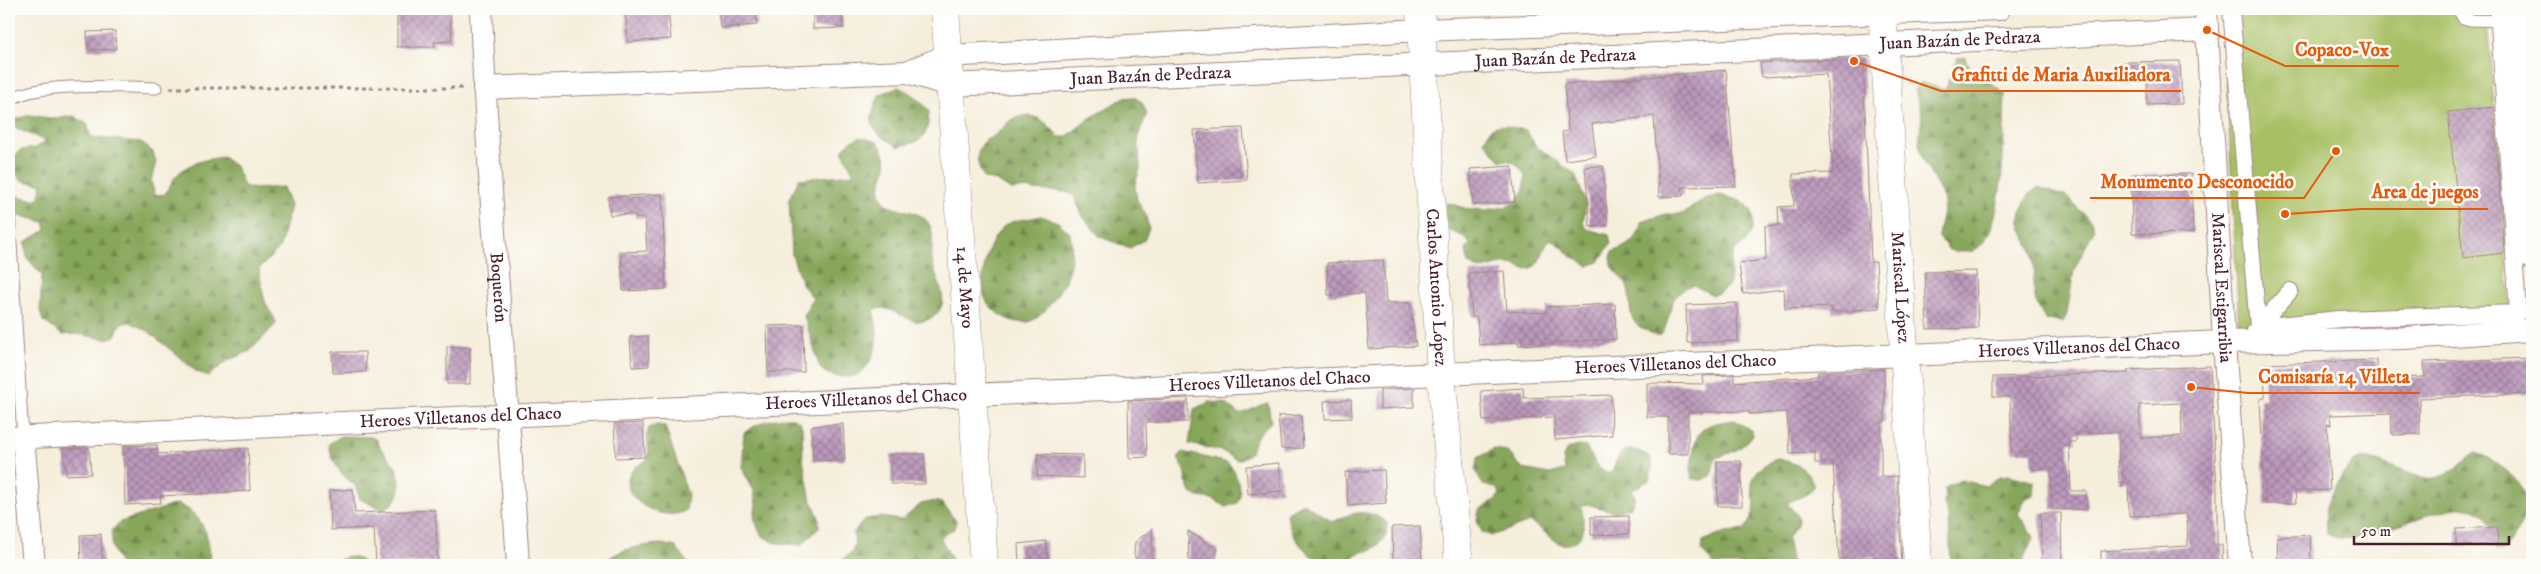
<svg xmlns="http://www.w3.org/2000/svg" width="2541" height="574" font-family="'IM FELL DW Pica',serif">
<defs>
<pattern id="forest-firs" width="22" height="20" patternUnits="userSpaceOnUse" patternTransform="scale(1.25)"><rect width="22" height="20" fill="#86a65a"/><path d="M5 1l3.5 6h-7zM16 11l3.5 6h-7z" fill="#70874b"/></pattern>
<pattern id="building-cross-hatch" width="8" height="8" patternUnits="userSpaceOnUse" patternTransform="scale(1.25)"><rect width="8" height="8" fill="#bb99bc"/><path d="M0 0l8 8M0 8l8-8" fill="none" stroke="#9a7c99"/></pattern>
</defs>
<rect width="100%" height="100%" fill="#fdfcf7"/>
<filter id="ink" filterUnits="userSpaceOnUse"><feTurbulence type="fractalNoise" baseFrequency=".02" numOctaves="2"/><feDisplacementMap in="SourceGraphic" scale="10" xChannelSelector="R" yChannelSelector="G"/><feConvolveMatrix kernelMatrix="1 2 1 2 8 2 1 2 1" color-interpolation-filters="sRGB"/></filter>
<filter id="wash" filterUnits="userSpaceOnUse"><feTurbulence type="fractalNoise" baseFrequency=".0096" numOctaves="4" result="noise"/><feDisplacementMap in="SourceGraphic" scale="20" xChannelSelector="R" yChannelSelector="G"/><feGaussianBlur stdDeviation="1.12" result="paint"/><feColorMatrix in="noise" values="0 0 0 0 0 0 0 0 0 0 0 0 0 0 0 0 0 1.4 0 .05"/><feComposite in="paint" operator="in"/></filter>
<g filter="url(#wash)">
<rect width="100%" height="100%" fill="#f5eedb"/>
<g fill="url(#forest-firs)" stroke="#686242">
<path d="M1966,57C1975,84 1975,71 1993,84C1998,87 1999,91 2005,94C2003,125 2008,238 1972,251C1965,253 1956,251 1949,250L1938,236L1945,200L1923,160L1919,143L1922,116L1915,90L1921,82L1945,90L1957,58Z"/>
<path d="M898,87L911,93L929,110C928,138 924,141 897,147C892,141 886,140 880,135C866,123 873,110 879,95Z"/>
<path d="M1134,97L1142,102L1147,114L1138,136L1140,169L1135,185L1137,200L1145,213L1149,228L1144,240L1130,248L1100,237L1084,218L1073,195L1066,192L1034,190L1027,188L1011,190L997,181L985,179C977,167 973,152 986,140C989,138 993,137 996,134C1001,130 1005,124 1010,121C1032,108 1046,121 1059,137H1066L1090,118L1123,98Z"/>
<path d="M30,115L54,119L74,116L87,124L91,137L141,142L153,152L156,162L151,181L155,195L165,194C169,188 173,179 178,174C190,162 207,159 223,157L236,167L244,186L255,189L283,187L290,206L280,247L259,269C261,281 262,295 267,306C271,314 275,316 276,324L250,351L229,360L208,376L197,372L148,331L130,322L120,324L115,336L106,339L76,334L63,335L43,321L40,311L42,275L27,258L25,242L46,230L44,222L14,214L9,206L10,194L33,200L39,198L42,184C20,181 17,182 12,160L20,150L36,148L46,141L15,128L16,119Z"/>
<path d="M1501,125L1526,130L1536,146L1575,174L1586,204L1583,223L1587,229L1609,235L1611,243L1599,262L1588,266L1571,256L1560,245L1550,239C1544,246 1542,260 1535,266C1525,273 1519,265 1509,264C1493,262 1484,276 1468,263L1466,248L1470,244L1464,237L1441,227V214L1447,203C1455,204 1463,209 1470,209C1495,211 1528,209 1525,175C1517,164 1514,159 1501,161L1484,141L1491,128Z"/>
<path d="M861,137L878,142C882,150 888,157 886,167C885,176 877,187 881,196C889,215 911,206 925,219C936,229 931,246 932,259C933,277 954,301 934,316C912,334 895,301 874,310C874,318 877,325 877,333C877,353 867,378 845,377C834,376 828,376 820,368L804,316L813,298L802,284L792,255L789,199L799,179L854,174L842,150L851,141Z"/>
<path d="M2039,187L2056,194L2065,195L2091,221L2094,230L2074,270L2067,314L2063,322L2046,320C2026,292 2038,283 2033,254C2031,243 2021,233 2020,222C2019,209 2028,192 2039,187Z"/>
<path d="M1719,195C1736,199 1756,202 1753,223C1752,230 1751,236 1746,241C1742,246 1735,249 1733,255C1725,274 1742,284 1713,295L1693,285C1664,294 1675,315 1661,335C1652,336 1652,333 1644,329C1626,321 1632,305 1628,289C1624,274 1607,273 1612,252C1627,247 1640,238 1641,222L1665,214H1683L1704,199Z"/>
<path d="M1041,216L1058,222L1070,233C1074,257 1070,278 1055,297C1048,307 1043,315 1031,321C1016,327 993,314 986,300C977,280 988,236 1007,224C1016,219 1031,219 1041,216Z"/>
<path d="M1209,402L1225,403L1239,414C1252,411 1257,405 1268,403L1271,422C1267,426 1262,429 1259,434C1249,448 1257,453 1237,460L1222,451L1189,444L1194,409Z"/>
<path d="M793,418L800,422L802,427L803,459L810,496L819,518V528L801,545L775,543L762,536L757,526L754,517L756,505L754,491L741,467L744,433C758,422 776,417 793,418Z"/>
<path d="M1735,420L1752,431L1753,435C1742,449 1732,453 1715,458L1711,476L1702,480L1693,479C1690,471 1691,468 1692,460C1696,428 1702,424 1735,420Z"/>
<path d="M657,425L665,426L688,495L686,510C666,525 614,498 631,472C635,465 643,464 649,458L647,434L649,428Z"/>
<path d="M341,436L371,437L377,440C380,450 387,455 393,463C400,472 403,492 395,501C392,505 386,507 382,510L360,499L355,485C341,477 330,459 329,444Z"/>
<path d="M1579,446L1586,447L1599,469L1611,474C1614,470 1614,464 1617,459C1624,445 1639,450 1650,457L1653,466L1649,480L1632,490L1635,497L1631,507L1615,512L1587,504L1582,506C1581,514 1585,523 1583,530C1582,535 1579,540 1574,542C1556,552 1545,528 1530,522L1491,536L1482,532L1477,520L1479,510L1495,500L1500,494L1496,488L1483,485L1475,469L1478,458L1494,449L1507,451L1523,469L1550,474L1565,470L1563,457L1567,449Z"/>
<polygon points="1183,452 1228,463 1234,470 1238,482 1240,495 1237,503 1226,507 1213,499 1198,497 1191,493 1186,481 1186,473 1178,457"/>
<path d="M2476,453C2487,456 2494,461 2503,468C2537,494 2528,520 2504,550H2496C2494,540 2492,525 2485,517C2458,483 2366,556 2327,534C2323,516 2327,498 2338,483C2343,476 2349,464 2357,460C2373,452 2412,481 2434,478C2451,476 2462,460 2476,453Z"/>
<path d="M1778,459C1796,463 1809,468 1814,487L1807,494L1787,503L1798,517L1797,525L1787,538L1792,565H1715L1701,550L1703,541L1719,534L1744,530C1749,523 1754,514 1755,505C1755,500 1752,495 1752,490C1750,474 1764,462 1778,459Z"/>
<path d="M2009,475L2035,482L2034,496L2026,498L2018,514L2034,537C2032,547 2022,554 2023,565H1951L1949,519L1944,503L1945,488L1961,480L1986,486L2000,476Z"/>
<path d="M936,501L943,504L956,521L954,529L945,533L941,539L955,565H835C846,554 859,555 853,533L865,519L880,517L902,520L921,504Z"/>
<path d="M1303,503L1333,522C1353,511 1369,508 1387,523L1386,536C1383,540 1379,545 1374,548C1363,555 1353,549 1350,565H1321C1303,547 1289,539 1287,512Z"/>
<path d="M177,504C203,513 212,539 209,565H120L112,547V530L120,522Z"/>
<path d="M661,544L676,547L689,565H603C614,549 643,545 661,544Z"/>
<polygon points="347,556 359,559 367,565 337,565 339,560"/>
</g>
<polygon fill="#a8bf64" stroke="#796f48" points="2223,9 2486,9 2511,317 2239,330"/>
<g id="blocks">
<g fill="url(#building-cross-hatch)" fill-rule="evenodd">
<polygon points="397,9 450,9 452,41 434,42 435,47 397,47"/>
<polygon points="625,9 668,9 671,39 628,42"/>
<polygon points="718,9 756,9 757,25 720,28"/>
<polygon points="813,9 842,9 843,28 813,29"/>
<polygon points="115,31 116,49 88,50 87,32"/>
<polygon points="1863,58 1871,262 1876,262 1879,308 1832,312 1832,307 1785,309 1784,289 1743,294 1739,263 1766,260 1765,226 1779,225 1778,207 1794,206 1793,174 1833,173 1826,74 1762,77 1760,63"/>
<polygon points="2180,61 2182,104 2147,105 2147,82 2127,83 2127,62"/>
<polygon points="1726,70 1736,186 1682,187 1683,196 1659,197 1654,116 1592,124 1596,156 1565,160 1562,132 1568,131 1564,84"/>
<polygon points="2494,107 2504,253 2463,258 2448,112"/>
<polygon points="1243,128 1247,180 1198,183 1194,130"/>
<polygon points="1512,166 1515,202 1473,205 1470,169"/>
<polygon points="1603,166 1608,226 1590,227 1585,167"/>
<polygon points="2191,174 2193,233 2132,234 2131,175"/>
<polygon points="662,194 666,289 623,291 621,252 647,251 645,218 635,218 635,214 610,215 608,197"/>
<polygon points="1383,260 1386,303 1410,303 1416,346 1369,349 1365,293 1328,295 1327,263"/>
<polygon points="1504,271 1507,311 1546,313 1546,307 1615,304 1616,339 1518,345 1518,342 1479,345 1477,317 1472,317 1469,273"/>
<polygon points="1976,271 1978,328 1927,329 1925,272"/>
<polygon points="1737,303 1738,341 1687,343 1686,305"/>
<polygon points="803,325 804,372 768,372 767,326"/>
<polygon points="648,336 649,366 632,367 630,337"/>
<rect x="447" y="347" width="23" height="37"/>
<polygon points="332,352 365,352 366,372 333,373"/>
<polygon points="2529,358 2530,394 2419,398 2420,434 2392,435 2391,413 2330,415 2331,425 2327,424 2330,490 2295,491 2296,503 2265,504 2260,399 2265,398 2264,364 2377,360 2377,378 2425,377 2424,362"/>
<path d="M2210,366L2217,488V545H2222L2223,565H2101V551L2188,546L2187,514L2129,516L2128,482H2119L2118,432L2076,433V442H2069L2071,491H2086L2087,509L2052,510L2051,468L2032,469V452H2012L2010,397H1993V377L2128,373V370ZM2181,403L2182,436L2141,438L2139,405Z"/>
<polygon points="1884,369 1885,422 1881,422 1881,477 1897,476 1902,565 1875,565 1875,557 1839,559 1833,463 1815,463 1815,452 1790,454 1787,412 1749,414 1748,411 1688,412 1688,454 1668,454 1668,417 1647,417 1647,383 1704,384 1703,376 1734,375 1734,382 1818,376 1818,372"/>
<polygon points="1414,388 1414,407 1380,409 1380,390"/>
<polygon points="1523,388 1524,398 1611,395 1612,435 1555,440 1554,417 1483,421 1481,391"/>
<polygon points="1188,398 1188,422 1146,422 1147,457 1129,458 1128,401"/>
<polygon points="1351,400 1352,418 1325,419 1324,401"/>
<polygon points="1301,415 1303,448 1281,449 1278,416"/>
<polygon points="643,423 645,457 616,458 614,424"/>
<polygon points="843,424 845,460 813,461 811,426"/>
<polygon points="157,445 158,454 248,448 250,491 160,496 161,503 125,505 123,446"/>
<polygon points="89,448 91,474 66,475 64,449"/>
<polygon points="891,454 924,454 925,484 891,484"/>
<polygon points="1038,454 1083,455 1083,478 1037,476"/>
<polygon points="1717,461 1741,461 1742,506 1718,506"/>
<polygon points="1279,463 1282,491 1248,494 1246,466"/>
<polygon points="1384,470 1386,503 1348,506 1345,472"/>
<polygon points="353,489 355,513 435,510 438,562 376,565 374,528 331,530 329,491"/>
<polygon points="2040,513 2061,513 2062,565 2042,565"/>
<polygon points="1629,516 1629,534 1591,535 1591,517"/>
<polygon points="1420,526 1422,562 1393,563 1392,527"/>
<polygon points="2497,527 2498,545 2456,546 2456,529"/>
<polygon points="1152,529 1152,565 1136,560 1134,554 1135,542"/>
<polygon points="1188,531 1218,549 1214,565 1189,565"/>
<polygon points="101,534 103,565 81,565 80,535"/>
<polygon points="2310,535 2311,565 2278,565 2277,537"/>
<polygon points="1046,541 1048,565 1019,565 1018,544"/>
</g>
</g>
</g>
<g filter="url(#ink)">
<use href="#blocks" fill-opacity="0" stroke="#a08683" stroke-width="1"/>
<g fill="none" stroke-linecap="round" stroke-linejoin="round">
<g stroke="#a08683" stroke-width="13">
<g id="service">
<polyline points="2458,9 2463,18 2470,20 2505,21"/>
<path d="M9,101C34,81 122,87 156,88"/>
<polyline points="9,211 23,437"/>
</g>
</g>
<g stroke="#a08683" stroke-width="18">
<g id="pedestrian">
<polyline points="2231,9 2258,327 2340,319 2518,313 2498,9"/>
<polyline points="2255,331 2290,291"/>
</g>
</g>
<g stroke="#a08683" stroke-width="24">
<g id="minor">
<path id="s1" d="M481,9C488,194 507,380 518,565"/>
<path id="s2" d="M2206,9L2224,342L2240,565"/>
<polyline points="2516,9 2532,259"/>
<path id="s3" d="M907,72L949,85L2207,30"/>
<polyline points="484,88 907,72 946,56 1421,30 1999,9"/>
<polyline points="23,437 34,565"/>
<path id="s4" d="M9,438L1441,374L2224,342L2405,338L2532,330"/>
</g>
</g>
<g stroke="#a08683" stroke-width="29">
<g id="tertiary">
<path id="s5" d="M945,9L984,565"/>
</g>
</g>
<g stroke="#a08683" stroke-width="29">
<g id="secondary">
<path id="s6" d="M1420,9L1441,374L1459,565"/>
<path id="s7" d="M1882,9L1918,565"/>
</g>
</g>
<polyline stroke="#a08683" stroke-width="3" stroke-dasharray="4 4" stroke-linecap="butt" points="170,88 463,88"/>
<use href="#service" stroke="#fff" stroke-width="11"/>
<use href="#pedestrian" stroke="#fff" stroke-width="16"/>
<use href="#minor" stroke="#fff" stroke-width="22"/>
<use href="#tertiary" stroke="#fff" stroke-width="28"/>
<use href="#secondary" stroke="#fff" stroke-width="28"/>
</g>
</g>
<g text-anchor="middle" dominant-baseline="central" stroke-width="5" stroke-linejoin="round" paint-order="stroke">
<g font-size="18" fill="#4a1f2b" stroke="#fdfcf7">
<text stroke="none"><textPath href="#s3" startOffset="1056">Juan Bazán de Pedraza</textPath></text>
<text stroke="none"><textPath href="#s3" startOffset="651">Juan Bazán de Pedraza</textPath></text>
<text stroke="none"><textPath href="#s3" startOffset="246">Juan Bazán de Pedraza</textPath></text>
<text stroke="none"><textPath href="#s1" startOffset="279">Boquerón</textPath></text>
<text stroke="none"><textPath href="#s5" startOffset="279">14 de Mayo</textPath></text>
<text stroke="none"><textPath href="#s6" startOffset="279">Carlos Antonio López</textPath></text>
<text stroke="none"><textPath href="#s7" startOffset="279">Mariscal López</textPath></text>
<text stroke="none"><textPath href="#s2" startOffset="279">Mariscal Estigarribia</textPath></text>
<text stroke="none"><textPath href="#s4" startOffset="2072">Heroes Villetanos del Chaco</textPath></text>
<text stroke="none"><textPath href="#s4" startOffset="1668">Heroes Villetanos del Chaco</textPath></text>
<text stroke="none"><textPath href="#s4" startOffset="1262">Heroes Villetanos del Chaco</textPath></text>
<text stroke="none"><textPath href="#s4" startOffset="858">Heroes Villetanos del Chaco</textPath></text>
<text stroke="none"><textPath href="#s4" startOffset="452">Heroes Villetanos del Chaco</textPath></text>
</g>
</g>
<path fill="none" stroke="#e8590c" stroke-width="2" d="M2207 30L2285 66H2399M1854 61L1941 91H2181M2336 151L2304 198H2090M2285 214L2361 209H2488M2191 387L2248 393H2420"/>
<g fill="#e8590c" stroke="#fdfcf7" stroke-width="2">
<circle cx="2207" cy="30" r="5"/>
<circle cx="1854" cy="61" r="5"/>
<circle cx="2336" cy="151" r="5"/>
<circle cx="2285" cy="214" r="5"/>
<circle cx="2191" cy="387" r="5"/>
</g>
<g font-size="19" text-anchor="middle" font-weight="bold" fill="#e8590c" stroke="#fdfcf7" stroke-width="5" stroke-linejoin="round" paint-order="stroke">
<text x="2342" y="56">Copaco-Vox</text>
<text x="2061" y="81">Grafitti de Maria Auxiliadora</text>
<text x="2197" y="188">Monumento Desconocido</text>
<text x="2425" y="198">Area de juegos</text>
<text x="2334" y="383">Comisaría 14 Villeta</text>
</g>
<rect width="2541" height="574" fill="none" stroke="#fdfcf7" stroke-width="30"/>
<path d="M2354 536v8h155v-8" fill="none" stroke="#4a1f2b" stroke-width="2.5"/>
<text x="2361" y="536" font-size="15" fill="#4a1f2b" stroke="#fdfcf7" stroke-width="4" paint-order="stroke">50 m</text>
</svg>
